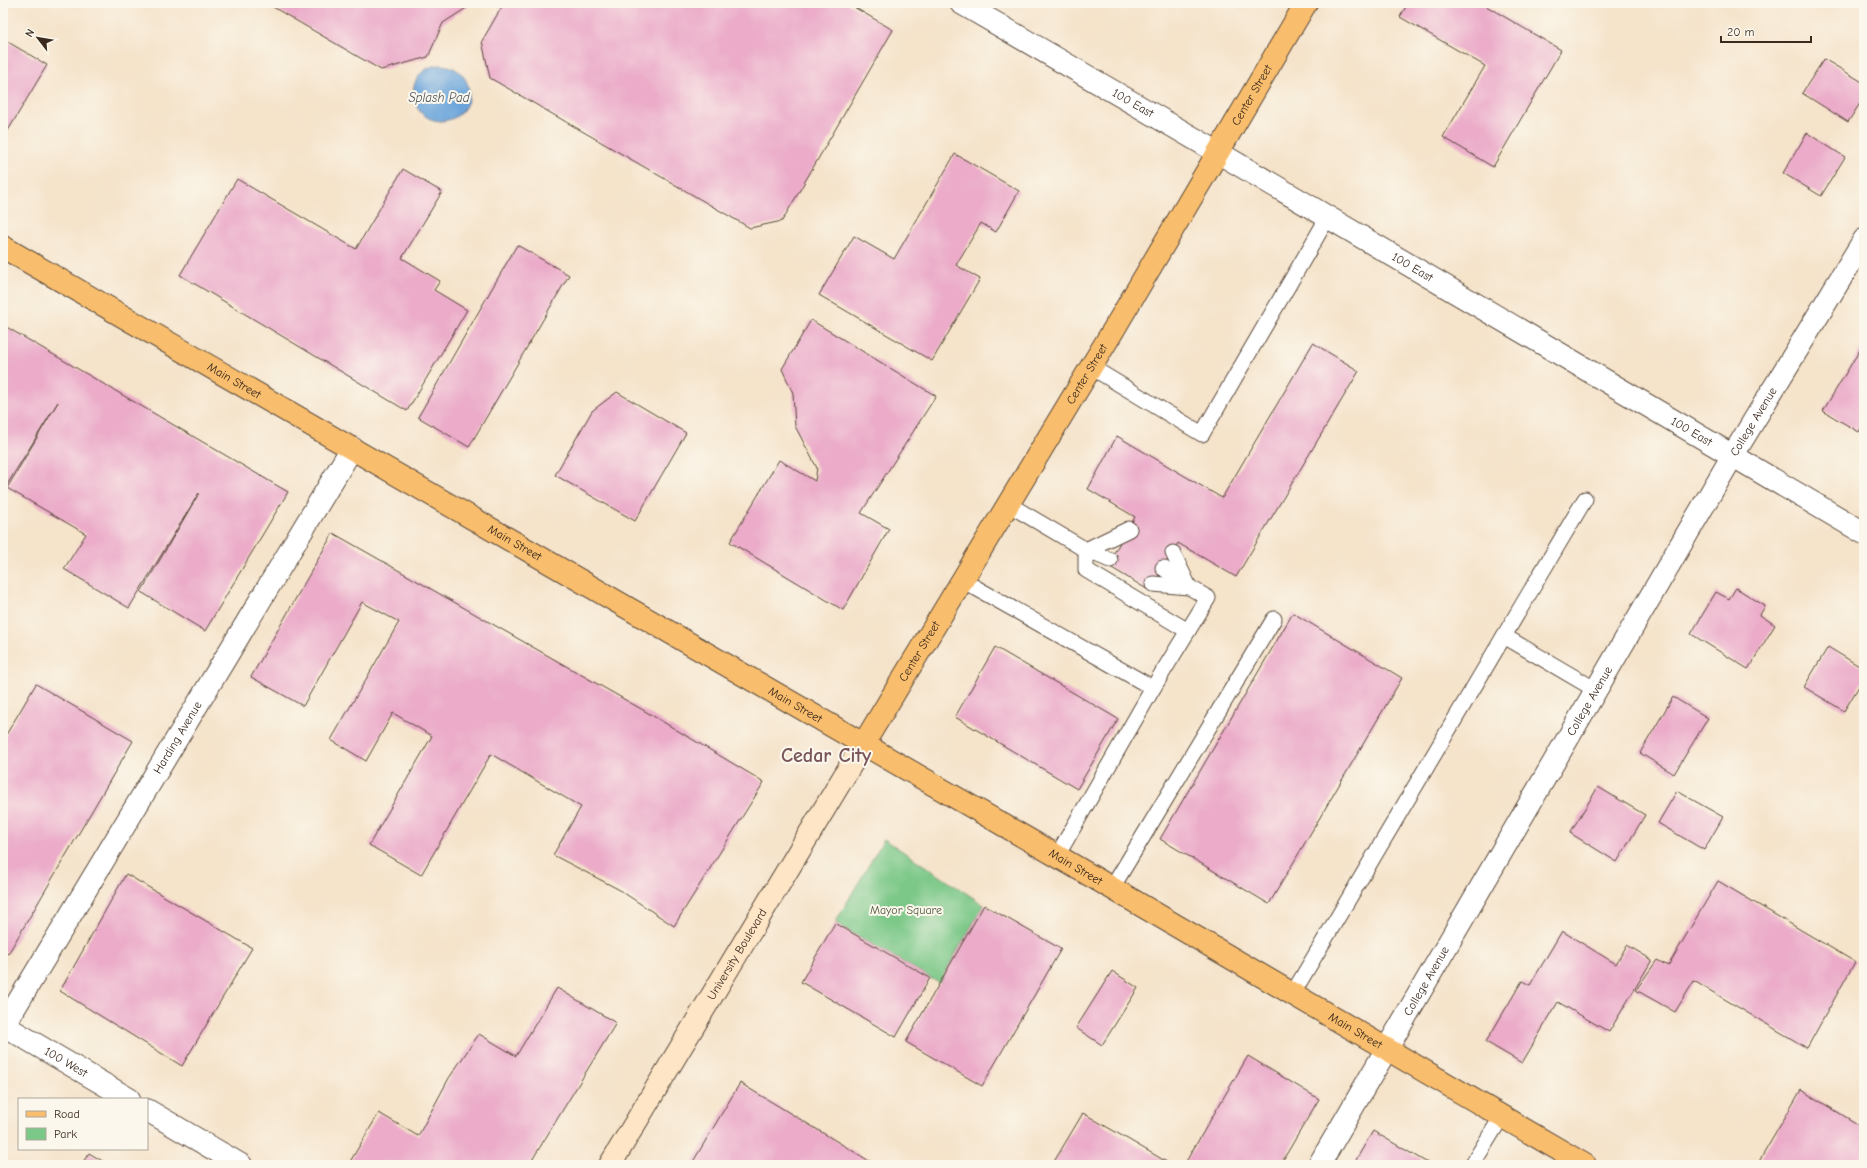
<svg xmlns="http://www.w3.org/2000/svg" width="1867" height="1168" font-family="'Comic Neue',sans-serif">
<rect width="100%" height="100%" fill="#fbf7ec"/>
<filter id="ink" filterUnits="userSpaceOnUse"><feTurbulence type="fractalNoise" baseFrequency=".025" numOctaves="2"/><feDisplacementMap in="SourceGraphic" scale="8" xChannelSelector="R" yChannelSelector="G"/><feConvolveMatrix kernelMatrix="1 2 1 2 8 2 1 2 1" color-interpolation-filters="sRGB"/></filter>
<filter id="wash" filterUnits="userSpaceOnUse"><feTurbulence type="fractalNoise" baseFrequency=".012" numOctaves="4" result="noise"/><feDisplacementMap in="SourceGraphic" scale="16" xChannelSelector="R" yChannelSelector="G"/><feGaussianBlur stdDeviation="0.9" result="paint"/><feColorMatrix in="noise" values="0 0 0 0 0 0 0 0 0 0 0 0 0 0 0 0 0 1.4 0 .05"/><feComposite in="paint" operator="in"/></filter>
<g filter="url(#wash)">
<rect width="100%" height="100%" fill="#f5e3ca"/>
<polygon fill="#7bc888" stroke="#5b7953" points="884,839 984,905 939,983 835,923"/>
<circle fill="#6ca5db" stroke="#54687c" cx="441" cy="93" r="28"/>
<g id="blocks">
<g fill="#ebabc9">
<polygon points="266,3 474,3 443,23 428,57 381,70"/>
<polygon points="504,3 847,3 893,30 782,221 750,228 490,78 482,41"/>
<polygon points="1408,3 1481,3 1561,50 1493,167 1443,137 1485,66 1400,17"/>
<polygon points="3,39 47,65 3,139"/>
<polygon points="1824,59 1864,83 1864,97 1848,122 1802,93"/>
<polygon points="1807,133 1845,157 1821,196 1783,173"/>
<polygon points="955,154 1019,191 996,232 981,223 956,265 980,279 932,361 819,295 854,236 894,259"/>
<polygon points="403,169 442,192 402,258 440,281 434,290 467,310 407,411 180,275 237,179 356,249"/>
<polygon points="517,245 569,275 469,447 418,417"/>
<polygon points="811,320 936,396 861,513 889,529 843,610 730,542 779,460 815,481 817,468 795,426 793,393 782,369"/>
<polygon points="3,325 288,492 205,631 141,592 199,493 129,608 64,569 86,534 7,488 58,402 3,491"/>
<polygon points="1313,343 1359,371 1236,577 1178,543 1150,591 1107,565 1135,517 1088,489 1117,436 1222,498"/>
<polygon points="1864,343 1864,423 1859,432 1823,411"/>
<polygon points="617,392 686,433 635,521 555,475 592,411"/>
<polygon points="333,533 643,710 764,782 674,926 618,889 553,855 581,807 491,754 421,875 369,845 432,736 393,713 366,761 331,740 399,622 362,602 303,706 251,677"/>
<polygon points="1736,588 1765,606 1760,615 1775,625 1748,669 1691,634 1716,592 1729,599"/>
<polygon points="1293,613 1402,678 1269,904 1160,839"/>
<polygon points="995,647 1118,719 1077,789 955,717"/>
<polygon points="1828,647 1864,669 1864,678 1844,711 1804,687"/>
<polygon points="36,684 133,741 8,954 3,951 3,740"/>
<polygon points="1673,697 1708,718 1674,774 1640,753"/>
<polygon points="1598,787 1645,815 1617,862 1570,833"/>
<polygon points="1677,791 1723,817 1704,850 1658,823"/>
<polygon points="126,874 252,948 182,1066 60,991"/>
<polygon points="1718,881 1855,962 1807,1048 1694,981 1675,1012 1636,990 1657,960 1668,966"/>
<polygon points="984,905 1061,949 982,1086 906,1042"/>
<polygon points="835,923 930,978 896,1037 801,982"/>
<polygon points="1562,931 1616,964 1627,945 1652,960 1609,1032 1558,1002 1522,1063 1486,1042 1522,981 1530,985"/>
<polygon points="1112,971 1138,988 1102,1045 1076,1028"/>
<polygon points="557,988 616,1023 529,1165 348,1165 379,1113 418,1136 449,1078 479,1034 516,1056"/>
<polygon points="1248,1056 1319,1099 1280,1165 1184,1165"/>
<polygon points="740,1083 876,1165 691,1165"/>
<polygon points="1801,1090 1864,1128 1864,1165 1757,1165"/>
<polygon points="1083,1113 1172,1165 1052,1165"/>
<polygon points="1373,1131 1431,1165 1353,1165"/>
<polygon points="89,1153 109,1165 81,1165"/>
</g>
</g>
</g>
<g filter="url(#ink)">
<use href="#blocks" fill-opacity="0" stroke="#574638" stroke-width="1"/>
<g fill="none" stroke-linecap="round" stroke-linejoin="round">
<g stroke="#574638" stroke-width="17">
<g id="lane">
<polyline points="1091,367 1202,434 1328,217"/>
<polyline points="1008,504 1086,550 1129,529"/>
<polyline points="1086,550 1086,570 1188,631"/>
<polyline points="1086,550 1110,560"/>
<polyline points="1163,568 1188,586"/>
<polyline points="962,580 1153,688 1208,598 1189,587 1173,553"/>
<polyline points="1153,584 1189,587"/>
<polyline points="1504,636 1596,690"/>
<polyline points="1057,856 1153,688"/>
<polyline points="1112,888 1274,619"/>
<polyline points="1293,993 1585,499"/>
<polyline points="1472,1165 1502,1116"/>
</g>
</g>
<g stroke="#574638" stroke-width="24">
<g id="street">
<path id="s1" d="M961,3L1219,153L1864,533"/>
<path id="s2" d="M3,1025L129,1099"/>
<path id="s3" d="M3,1027L352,448"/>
<polyline points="147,1110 241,1165"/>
<path id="s4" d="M1319,1165L1733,455L1864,240"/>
</g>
</g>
<g stroke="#574638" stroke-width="24">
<g id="secondary">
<path id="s5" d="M610,1165L864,743"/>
</g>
</g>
<g stroke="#574638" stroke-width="24">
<g id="primary">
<path id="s6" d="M3,247L1057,856L1585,1165"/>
<path id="s7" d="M864,743L1114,329L1306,3"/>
</g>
</g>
<use href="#lane" stroke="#fff" stroke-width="15"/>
<use href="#street" stroke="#fff" stroke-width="22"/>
<use href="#secondary" stroke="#fde5c5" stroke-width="22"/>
<use href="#primary" stroke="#f9be6d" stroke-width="22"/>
</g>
</g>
<g text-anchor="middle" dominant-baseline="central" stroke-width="4" stroke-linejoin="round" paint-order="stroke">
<g font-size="12" fill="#3b2a1e" stroke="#fbf7ec">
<text stroke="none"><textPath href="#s7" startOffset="755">Center Street</textPath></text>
<text stroke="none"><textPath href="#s1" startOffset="199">100 East</textPath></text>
<text stroke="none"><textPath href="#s1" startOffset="523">100 East</textPath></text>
<text stroke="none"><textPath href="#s7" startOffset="431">Center Street</textPath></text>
<text stroke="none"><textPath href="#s6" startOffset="267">Main Street</textPath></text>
<text stroke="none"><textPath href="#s4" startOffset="861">College Avenue</textPath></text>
<text stroke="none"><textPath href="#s1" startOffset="847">100 East</textPath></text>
<text stroke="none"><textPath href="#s6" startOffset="591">Main Street</textPath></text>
<text stroke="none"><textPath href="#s7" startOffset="107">Center Street</textPath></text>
<text stroke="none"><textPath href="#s4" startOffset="537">College Avenue</textPath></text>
<text stroke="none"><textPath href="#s6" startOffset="915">Main Street</textPath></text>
<text stroke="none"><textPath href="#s3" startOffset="338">Harding Avenue</textPath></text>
<text stroke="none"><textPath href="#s6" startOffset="1239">Main Street</textPath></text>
<text stroke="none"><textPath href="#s5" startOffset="246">University Boulevard</textPath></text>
<text stroke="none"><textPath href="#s4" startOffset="213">College Avenue</textPath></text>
<text stroke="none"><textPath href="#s6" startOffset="1563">Main Street</textPath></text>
<text stroke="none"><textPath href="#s2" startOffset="73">100 West</textPath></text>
</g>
<g font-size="12" fill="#4e593e" stroke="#fbf7ec">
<text x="906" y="910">Mayor Square</text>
</g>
<g font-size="13" font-style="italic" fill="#4c5560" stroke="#fbf7ec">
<text x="439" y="97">Splash Pad</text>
</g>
<g font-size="20" font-weight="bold" fill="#79575a" stroke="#fbf7ec">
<text x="826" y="755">Cedar City</text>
</g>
</g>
<rect width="1867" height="1168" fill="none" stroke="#fbf7ec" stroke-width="16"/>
<rect x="18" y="1098" width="130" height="52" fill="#fbf7ec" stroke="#aea59a"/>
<rect x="26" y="1111" width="20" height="6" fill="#f9be6d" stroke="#aea59a"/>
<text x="54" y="1118" font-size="12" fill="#3b2a1e">Road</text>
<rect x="26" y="1128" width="20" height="12" fill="#7bc888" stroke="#aea59a"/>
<text x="54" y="1138" font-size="12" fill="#3b2a1e">Park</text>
<g transform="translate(38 38) rotate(301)" stroke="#fbf7ec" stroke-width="3" paint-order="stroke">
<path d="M0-3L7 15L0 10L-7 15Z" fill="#3b2a1e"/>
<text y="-6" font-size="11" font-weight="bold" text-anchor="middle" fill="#3b2a1e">N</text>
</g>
<path d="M1721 36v6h90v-6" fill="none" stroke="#3b2a1e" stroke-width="2"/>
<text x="1727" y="36" font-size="12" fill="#3b2a1e" stroke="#fbf7ec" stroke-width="3" paint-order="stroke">20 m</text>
</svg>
